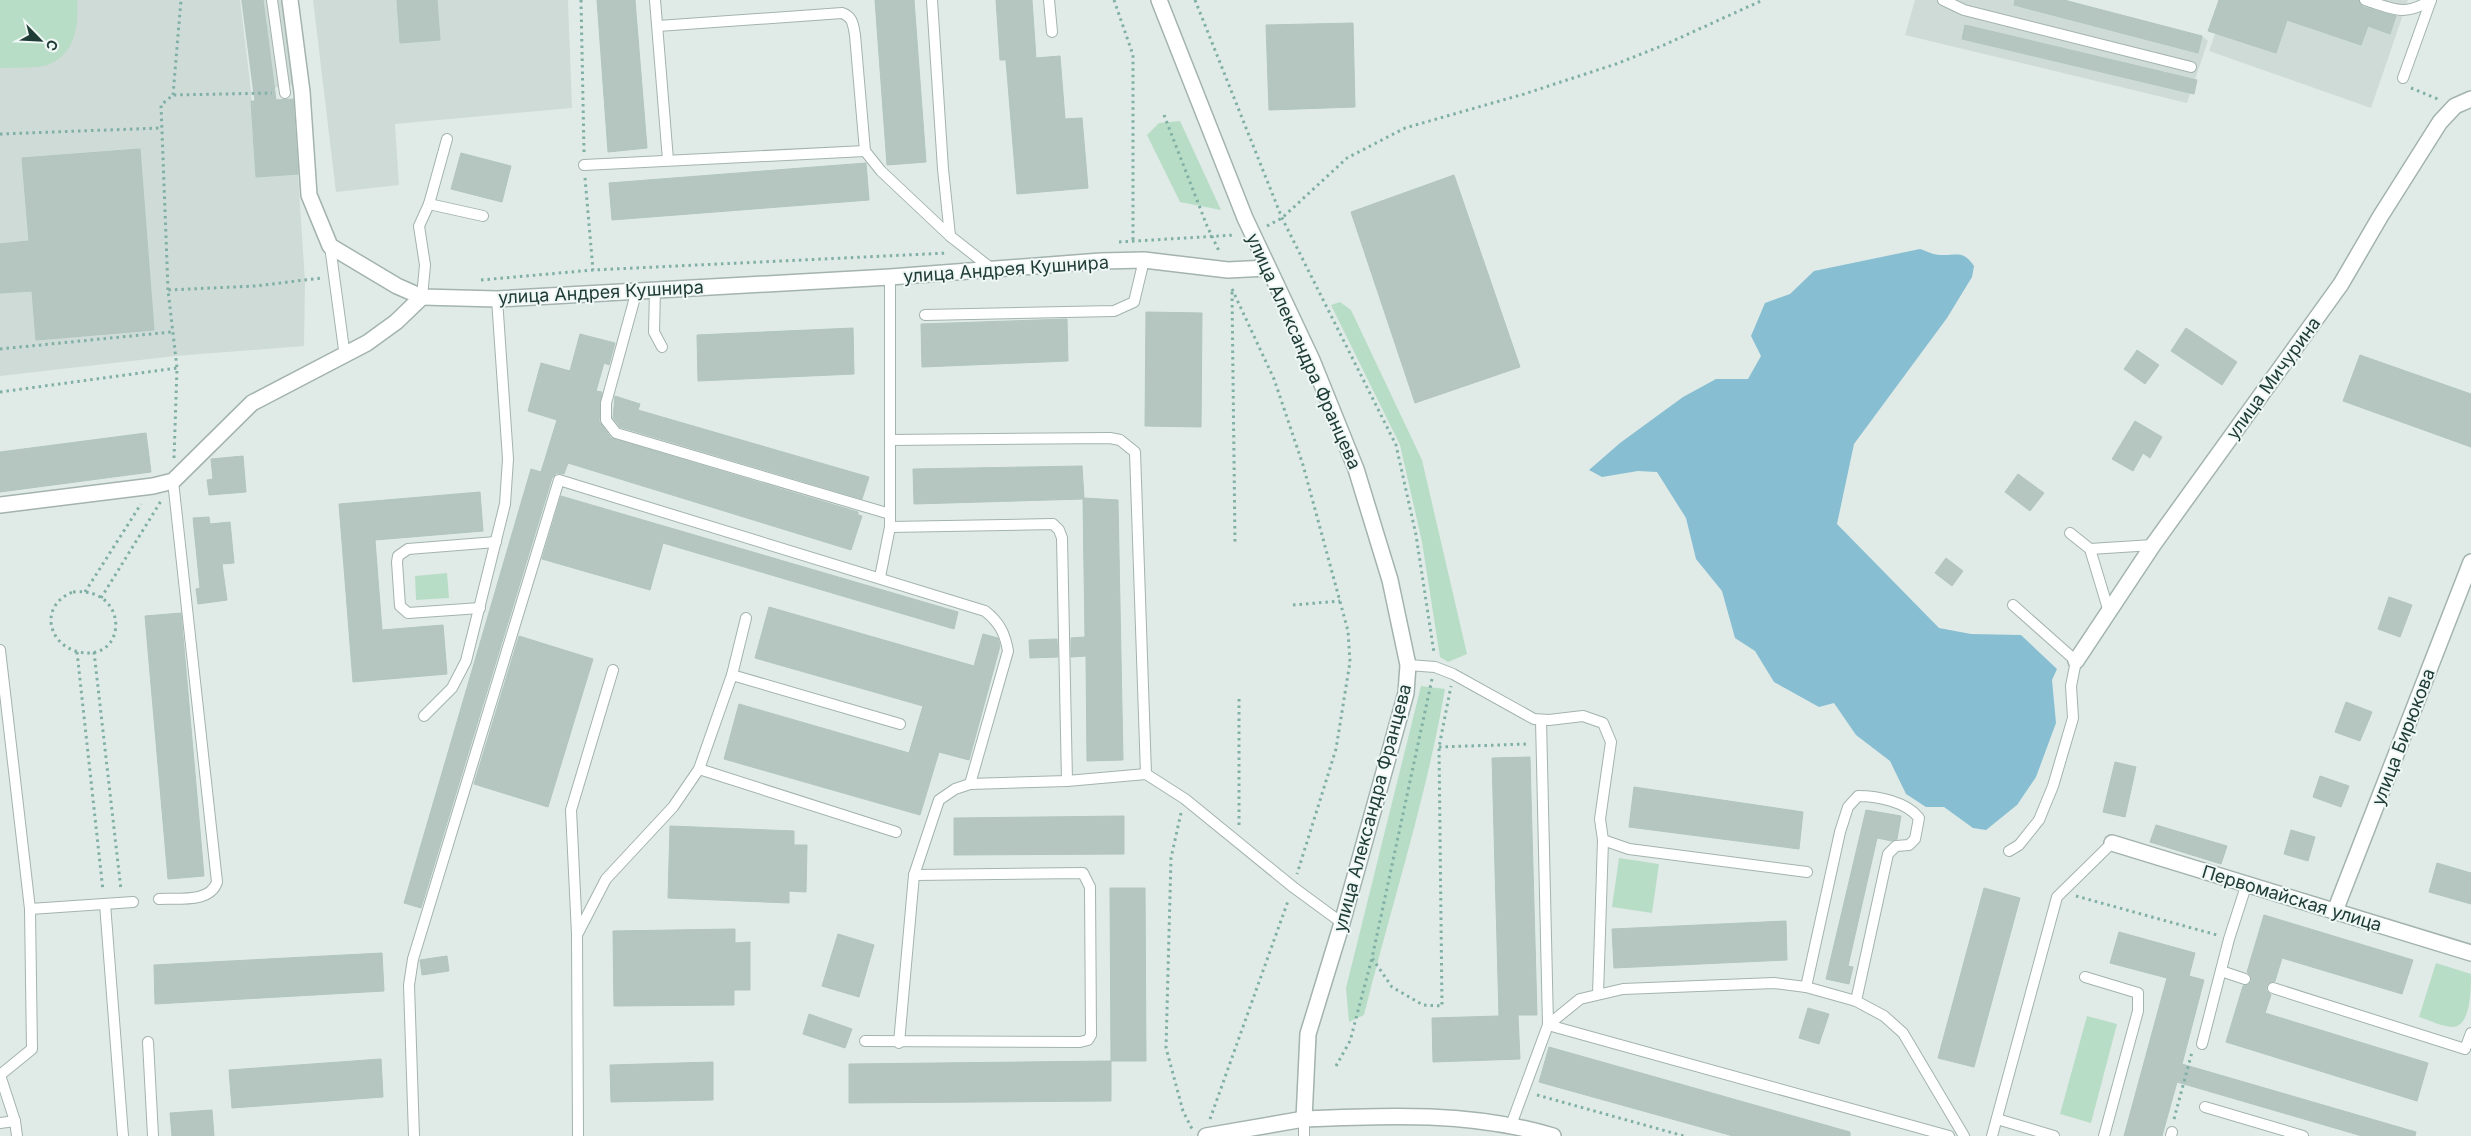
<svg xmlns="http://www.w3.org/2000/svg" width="2471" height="1136" font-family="Inter,sans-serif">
<rect width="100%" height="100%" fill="#e0ebe7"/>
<g fill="#cedbd7">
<polygon points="0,0 240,0 251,91 256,176 298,174 305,282 304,346 175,356 0,376"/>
<polygon points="241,0 282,0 293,85 253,91"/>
<polygon points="313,0 568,0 572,108 395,124 399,185 336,192"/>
<polygon points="1915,0 2064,0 2202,36 2208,41 2187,103 1905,35"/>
<polygon points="2227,0 2408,0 2371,108 2209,51"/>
</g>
<g fill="#b8ddc6">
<path d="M0,0H77C79,26 75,55 47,65C34,69 14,67 0,68Z"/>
<polygon points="1180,121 1221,210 1180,202 1147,135 1159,123"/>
<polygon points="1340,302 1351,310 1422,460 1467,654 1448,662 1440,657 1422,542 1400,445 1331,305"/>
<polygon points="447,573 449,598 416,600 415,576"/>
<path d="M1421,686L1445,689C1426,800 1391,906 1364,1015L1349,1022L1346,988Z"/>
<polygon points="1619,858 1659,864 1652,913 1612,907"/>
<path d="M2436,963L2471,974C2471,989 2471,1026 2453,1027C2443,1027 2429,1020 2419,1017Z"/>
<polygon points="2087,1016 2117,1024 2091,1123 2060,1114"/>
</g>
<path fill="#87bed2" d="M1920,249C1926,251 1934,255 1940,255C1956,256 1963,249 1974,266L1972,277L1947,318L1854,444L1837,524L1939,628L1971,634L2021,635L2057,669L2052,680L2056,723L2036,777L2017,805L1986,830L1973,828L1944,807H1926L1906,794L1890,761L1856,735L1834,703L1819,707L1774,682L1755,651L1735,638L1722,591L1696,559L1686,518L1657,472L1638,471L1602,477L1589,470L1620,443L1683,397L1716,379H1748L1761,356L1751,336L1765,303L1790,294L1814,271Z"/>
<g fill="#b5c6c1" stroke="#b2c5bf">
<polygon points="242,0 263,0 276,100 293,99 298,174 256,177 251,101 255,101"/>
<polygon points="397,0 437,0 440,40 400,43"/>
<polygon points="597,0 635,0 647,148 608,152"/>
<polygon points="875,0 914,0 926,162 887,165"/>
<polygon points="996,0 1032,0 1036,58 1060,56 1065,119 1082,118 1088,188 1017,194 1006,60 1000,60"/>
<polygon points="2015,0 2064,0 2202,36 2198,53 2014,5"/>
<polygon points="2219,0 2358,0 2363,7 2396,16 2390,34 2368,26 2361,45 2287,20 2276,53 2208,31"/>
<polygon points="1353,23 1355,107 1269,110 1266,25"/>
<polygon points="1965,25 2197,80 2194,94 1962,39"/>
<polygon points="140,149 154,330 36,340 32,291 0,293 0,244 29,241 22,158"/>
<polygon points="461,153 511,166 502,202 451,189"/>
<polygon points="866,163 869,200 612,220 609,183"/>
<polygon points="1454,175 1520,367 1415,403 1351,212"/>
<polygon points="1146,312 1202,313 1201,427 1145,426"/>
<polygon points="1067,319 1068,361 922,367 921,324"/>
<polygon points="853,328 854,374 698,381 697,335"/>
<polygon points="2186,328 2237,362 2222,385 2171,351"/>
<polygon points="580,334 615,343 609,365 604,363 596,391 602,392 599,421 611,438 858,512 858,515 862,516 851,550 568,463 564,474 557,473 552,478 421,908 404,903 531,469 541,472 557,420 528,411 541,363 570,371"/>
<polygon points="2137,350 2159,365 2145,384 2124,369"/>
<polygon points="2360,355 2471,394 2471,447 2343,401"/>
<polygon points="615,396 640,404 638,410 869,477 862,499 620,427 613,418"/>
<polygon points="2135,421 2162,437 2150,458 2143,453 2133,471 2112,459"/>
<polygon points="146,433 151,472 0,492 0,452"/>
<polygon points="243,456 246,492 209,495 207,480 213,479 211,459"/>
<polygon points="1082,466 1084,498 1118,500 1123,760 1087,761 1086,656 1071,657 1071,638 1085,637 1083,499 914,504 913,469"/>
<polygon points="2018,474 2044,493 2030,511 2005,492"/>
<polygon points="480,492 483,531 375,540 382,630 443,625 447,674 353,682 339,504"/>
<polygon points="561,496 958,612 954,629 663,543 650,590 542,559"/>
<polygon points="209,517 210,524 230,522 234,563 222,564 227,600 198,604 196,589 200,588 193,518"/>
<polygon points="1946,558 1963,571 1952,586 1935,573"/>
<polygon points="2389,597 2412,605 2400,637 2378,629"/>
<polygon points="769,607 974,666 983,634 998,638 1000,646 969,760 939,752 920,815 724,759 739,704 909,753 923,706 755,658"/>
<polygon points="181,613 204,876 168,879 145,616"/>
<polygon points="519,636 593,659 548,807 474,784"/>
<polygon points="1057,639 1058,657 1030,658 1029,640"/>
<polygon points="2346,702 2372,712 2360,741 2335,732"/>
<polygon points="1530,757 1537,1015 1518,1015 1520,1059 1433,1062 1432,1018 1499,1016 1492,758"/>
<polygon points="2115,762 2136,767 2125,817 2103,812"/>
<polygon points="2320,776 2349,786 2341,807 2313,797"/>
<polygon points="1634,787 1803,812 1799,849 1629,827"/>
<polygon points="1866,810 1901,816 1897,839 1892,841 1877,838 1848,966 1853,967 1849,984 1826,979"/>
<polygon points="1124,816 1124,854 954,855 954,818"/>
<polygon points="2156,825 2227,846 2221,864 2150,842"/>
<polygon points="670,826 794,831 794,845 807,845 806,892 789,891 789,903 668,898"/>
<polygon points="2291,830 2315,837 2308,861 2284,854"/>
<polygon points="2437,863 2471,873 2471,904 2429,892"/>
<polygon points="1110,888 1145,888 1146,1061 1111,1061"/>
<polygon points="1984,888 2020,898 1974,1067 1938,1058"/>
<polygon points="2264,915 2413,960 2402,994 2282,958 2275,981 2267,985 2266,990 2271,995 2265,1013 2428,1063 2417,1101 2226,1042 2243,986 2249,984 2252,981 2250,975 2247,972"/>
<polygon points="1786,921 1787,960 1614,968 1612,929"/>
<polygon points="735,929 735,943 750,942 750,990 734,990 734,1005 614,1006 613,931"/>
<polygon points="2119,932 2195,953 2189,976 2204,980 2182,1064 2416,1132 2415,1136 2362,1136 2177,1082 2162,1136 2124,1136 2167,978 2110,963"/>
<polygon points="838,934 874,945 859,997 822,986"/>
<polygon points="382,953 384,991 155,1004 154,965"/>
<polygon points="447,956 449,971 422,975 420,960"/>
<polygon points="1808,1008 1829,1014 1819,1044 1799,1038"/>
<polygon points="809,1014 852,1029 845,1048 803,1034"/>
<polygon points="1549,1047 1850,1132 1850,1136 1733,1136 1539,1082"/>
<polygon points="381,1059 383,1097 232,1108 229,1070"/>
<polygon points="1111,1061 1111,1101 849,1103 849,1064"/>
<polygon points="713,1062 713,1100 611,1102 610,1065"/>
<polygon points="212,1110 214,1136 172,1136 170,1113"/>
</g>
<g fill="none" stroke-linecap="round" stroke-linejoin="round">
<g stroke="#a3b3af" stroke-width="12">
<g id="service">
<polyline points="272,0 285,93"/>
<polyline points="655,0 668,160"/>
<polyline points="932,0 943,169 950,236"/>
<polyline points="1049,0 1052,32"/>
<polyline points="1943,0 1964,10 2191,67"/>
<path d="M2365,0C2394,9 2404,17 2431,0"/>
<path d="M658,26L842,13C853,17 853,24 855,35L865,151L881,171L950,236L992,269"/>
<polyline points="2403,78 2431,0"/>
<polyline points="584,165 865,151"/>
<polyline points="429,204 483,216"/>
<polyline points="330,246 345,357"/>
<polyline points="890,277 890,527 1053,524 1059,530 1062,538 1067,781"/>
<polyline points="655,289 654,332 662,347"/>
<polyline points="637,290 606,403 606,420 616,433 890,514"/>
<polyline points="422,297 425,265 419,226 429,204 447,139"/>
<polyline points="925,315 1114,311 1134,302 1144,260"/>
<polyline points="890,440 1110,438 1120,440 1135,452 1146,774"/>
<polyline points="2070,533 2090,549 2109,612"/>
<polyline points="2090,549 2153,545"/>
<polyline points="880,577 890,527"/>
<polyline points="480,608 408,613 400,606 397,562 398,556 408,549 496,542"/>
<polyline points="0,650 30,909 32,1049 0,1075 15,1121 17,1136"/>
<polyline points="1408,665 1435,667 1453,674 1534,719 1549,720 1583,716 1603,723 1611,742 1600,819 1603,840 1629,849 1807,872"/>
<polyline points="732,675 900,724"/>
<polyline points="424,716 452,688 466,661 505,504 508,459 497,299"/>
<polyline points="699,769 896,832"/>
<polyline points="2009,851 2019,845 2039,820 2053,786 2073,718 2071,686 2076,661 2013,605"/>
<path d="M159,899C179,898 210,903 217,882L173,481"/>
<polyline points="105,904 123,1136"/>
<polyline points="30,909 133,902"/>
<polyline points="578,933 606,879 673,807 699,769 732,675 746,618"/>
<polyline points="2221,971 2245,979"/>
<polyline points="2085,977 2138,993 2138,1011 2104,1136"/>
<path d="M1806,987L1840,832L1848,807L1858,796C1878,796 1907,802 1919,818L1915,839L1909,845L1896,846L1888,854L1856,1001"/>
<polyline points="2273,988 2465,1049 2471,1033"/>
<polyline points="1598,994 1603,840"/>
<polyline points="1548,1025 1580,999 1623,989 1774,983 1806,987 1856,1001 1884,1016 1903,1033 1964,1136"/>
<polyline points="1548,1025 1949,1136"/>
<polyline points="865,1041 1080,1042 1088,1040 1091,1035 1090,887 1083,873 914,875"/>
<polyline points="148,1042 153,1136"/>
<polyline points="899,1043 914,875 939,800 955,789 970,784 1067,781 1146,774 1185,799 1293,887 1342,923"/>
<polyline points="2202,1044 2229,939 2247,883"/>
<polyline points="2205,1107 2303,1136"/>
<polyline points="1997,1119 2054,1136"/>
<polyline points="0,1123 15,1121"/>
<polyline points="1511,1125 1548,1025 1541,720"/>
<path d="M414,1136L409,985L413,959L559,480L985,611C999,622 1005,633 1008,651L970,784"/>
<polyline points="578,1136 577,934 571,810 613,670"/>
<polyline points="1304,1136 1304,1119"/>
<polyline points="1992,1136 2057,897 2112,843"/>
<polyline points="2171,1136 2172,1132"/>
</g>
</g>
<g stroke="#a3b3af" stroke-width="18">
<g id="minor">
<polyline points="290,0 302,92 309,195 330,246 397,286 422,297 497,299 890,277 1101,261 1144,260 1228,270 1267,268"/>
<polyline points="0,505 153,486 173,481 252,403 367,343 396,322 422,297"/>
<polyline points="2076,661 2153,545 2341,284 2380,217 2440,122 2455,106 2471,99"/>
<polyline points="2112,843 2471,953"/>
<polyline points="2335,911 2471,562"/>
<polyline points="1206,1136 1304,1119"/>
</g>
</g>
<g stroke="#a3b3af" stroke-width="18">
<path id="tertiary" d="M1159,0L1245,218L1312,360L1356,469L1390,580L1408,665L1406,693L1342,923L1308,1034L1304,1119C1388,1115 1473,1112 1553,1136"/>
</g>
<g stroke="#80afa5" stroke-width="3" stroke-dasharray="2.5 4" stroke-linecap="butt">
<polyline points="581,0 584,152"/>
<polyline points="1114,0 1133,55 1133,240"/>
<polyline points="1195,0 1282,218 1396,445 1416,535 1434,653"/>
<polyline points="2411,88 2440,100"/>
<polyline points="173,95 181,0"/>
<polyline points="1164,115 1207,226 1220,253"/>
<polyline points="0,134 161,128"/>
<polyline points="585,178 593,270"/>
<polyline points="1267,226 1282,218 1347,158 1405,128 1524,94 1616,64 1664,45 1763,0"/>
<polyline points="1119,242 1235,235"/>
<polyline points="481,280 593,270 948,253"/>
<polyline points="1232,289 1274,379 1303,465 1348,631 1350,662 1336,749 1297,874"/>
<polyline points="168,290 161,105 173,95 272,93"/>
<polyline points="1232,292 1235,544"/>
<polyline points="0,349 171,332"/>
<polyline points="0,392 177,368"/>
<polyline points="174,458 177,368 168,290 255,286 322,278"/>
<path d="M73,592C130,586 128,663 79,652C70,650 62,645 57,638C44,620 53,599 73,592Z"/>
<polyline points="85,592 141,504"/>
<polyline points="101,598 161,501"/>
<polyline points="1293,605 1340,601"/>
<polyline points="77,652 103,891"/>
<polyline points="94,652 121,890"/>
<polyline points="1432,679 1372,958 1392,987 1423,1005 1442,1006 1439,747 1451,686"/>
<polyline points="1439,747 1528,744"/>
<polyline points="1181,813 1171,858 1166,1048 1183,1111 1192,1129"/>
<polyline points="1239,825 1239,698"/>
<polyline points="2076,896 2217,935"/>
<polyline points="1336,1066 1350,1041 1372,958"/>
<polyline points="1537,1095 1684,1136"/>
<polyline points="1210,1119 1288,901"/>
<polyline points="2174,1119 2192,1052"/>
</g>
<use href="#service" stroke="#fff" stroke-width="10"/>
<use href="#minor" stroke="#fff" stroke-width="15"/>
<use href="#tertiary" stroke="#fff" stroke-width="15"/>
</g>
<g text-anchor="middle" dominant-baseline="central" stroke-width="4" stroke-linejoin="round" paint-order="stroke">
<g font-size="18" fill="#203c37" stroke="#f0f8f5">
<text transform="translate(1006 269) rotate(-4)">улица Андрея Кушнира</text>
<text transform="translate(601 292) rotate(-3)">улица Андрея Кушнира</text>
<text transform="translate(1304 351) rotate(66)">улица Александра Францева</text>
<text transform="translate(2273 378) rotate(-54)">улица Мичурина</text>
<text transform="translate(2403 737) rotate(-69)">улица Бирюкова</text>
<text transform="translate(1372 808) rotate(-75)">улица Александра Францева</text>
<text transform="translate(2292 898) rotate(17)">Первомайская улица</text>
</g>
</g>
<g transform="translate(40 40) rotate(114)" stroke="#f0f8f5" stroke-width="4" paint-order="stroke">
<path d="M0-4L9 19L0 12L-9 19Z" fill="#203c37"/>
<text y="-8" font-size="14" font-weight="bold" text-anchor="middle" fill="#203c37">С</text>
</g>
</svg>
